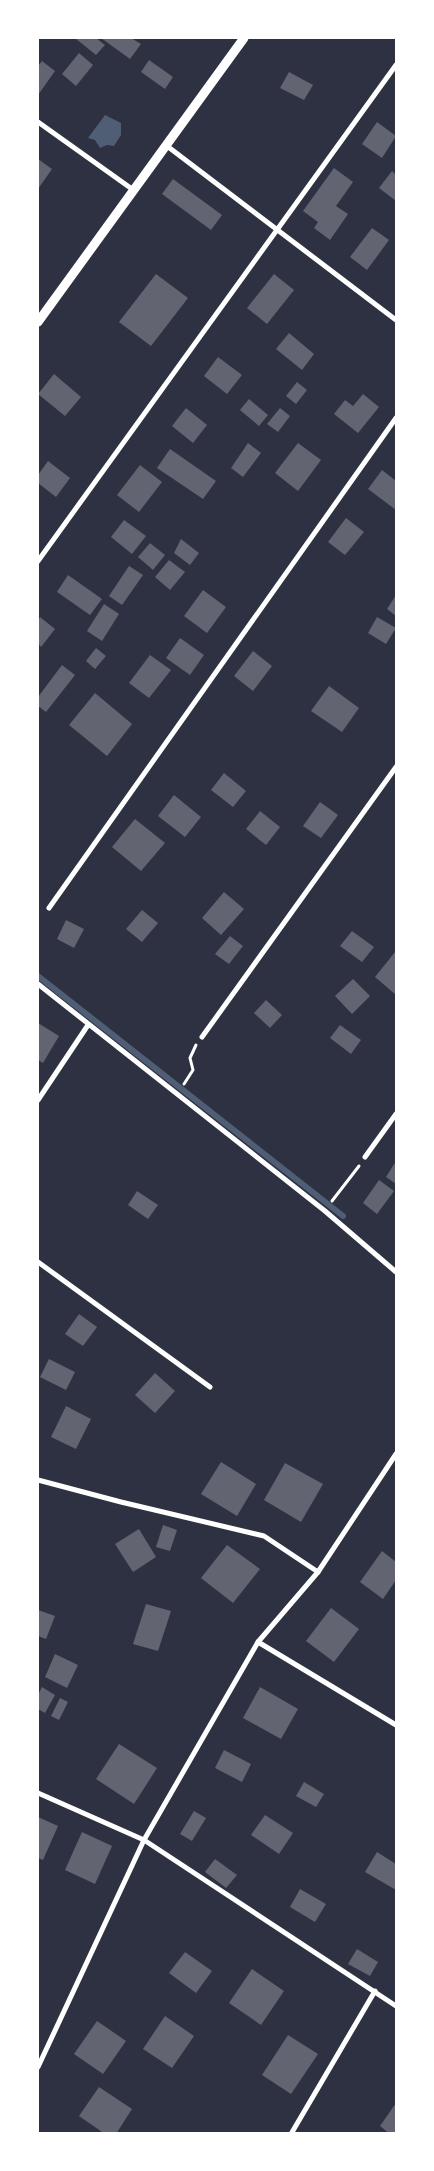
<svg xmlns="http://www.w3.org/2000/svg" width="434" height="2171" font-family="Helvetica,sans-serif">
<rect width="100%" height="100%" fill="#2d3142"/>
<polygon fill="#4f5d75" points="105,115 121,123 121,135 114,146 107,145 100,148 95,140 88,138"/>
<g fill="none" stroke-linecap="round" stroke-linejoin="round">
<polyline stroke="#4f5d75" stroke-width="6" points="38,976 343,1216"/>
</g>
<g fill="#626471">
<polygon points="75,38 96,38 105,45 96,55"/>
<polygon points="101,38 131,38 141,44 130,59"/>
<polygon points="79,53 93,65 76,86 62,74"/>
<polygon points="149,60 173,77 165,89 141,72"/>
<polygon points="42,61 55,71 38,95 38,66"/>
<polygon points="289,72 313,85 304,100 280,88"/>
<polygon points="377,122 396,136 382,158 362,144"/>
<polygon points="38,159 52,169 38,189"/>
<polygon points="334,168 353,182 336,206 348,214 330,240 314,228 318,222 303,211"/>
<polygon points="392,171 396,175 396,201 379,188"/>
<polygon points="173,179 222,215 211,230 162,194"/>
<polygon points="372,228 389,240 367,270 350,257"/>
<polygon points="156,274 188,298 151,346 119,322"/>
<polygon points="274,274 294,290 267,324 247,308"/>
<polygon points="289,333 314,354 302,370 276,349"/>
<polygon points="218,357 242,375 227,394 204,376"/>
<polygon points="54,374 81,397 65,416 38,394"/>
<polygon points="297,382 307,390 296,404 286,396"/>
<polygon points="363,394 379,407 358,433 334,414 345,400 353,406"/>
<polygon points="249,399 268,415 259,426 240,410"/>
<polygon points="186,408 207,425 193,443 172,426"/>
<polygon points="280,408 290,416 278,432 267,424"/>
<polygon points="248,443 261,453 243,477 231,468"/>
<polygon points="298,443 321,460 298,491 275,473"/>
<polygon points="170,449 216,481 203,499 157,468"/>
<polygon points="48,461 70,478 56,497 38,483 38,475"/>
<polygon points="140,465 162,482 139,512 117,495"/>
<polygon points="382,470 396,481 396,510 368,489"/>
<polygon points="346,518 364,532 345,555 328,542"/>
<polygon points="124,520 146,536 132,554 111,537"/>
<polygon points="181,539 199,553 190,565 174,553"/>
<polygon points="150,543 165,555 153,570 138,557"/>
<polygon points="169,560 185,572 170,590 155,577"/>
<polygon points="129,566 143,575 122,605 109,596"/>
<polygon points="68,575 102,599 90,615 57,592"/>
<polygon points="203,590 226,607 207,633 184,616"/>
<polygon points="396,595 396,616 387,609"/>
<polygon points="104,604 119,614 102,641 87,631"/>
<polygon points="40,617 55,629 41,647 38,643 38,621"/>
<polygon points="377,617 396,628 386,644 368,633"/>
<polygon points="180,638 204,655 190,675 166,658"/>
<polygon points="96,648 106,656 95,669 86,661"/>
<polygon points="253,651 272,666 253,691 234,676"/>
<polygon points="150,655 171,670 149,698 129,683"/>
<polygon points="62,665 75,675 46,712 38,706 38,697"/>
<polygon points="329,686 359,708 342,732 311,711"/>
<polygon points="95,693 132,724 107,756 69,725"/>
<polygon points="224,773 246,791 233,807 211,790"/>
<polygon points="174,795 201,817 185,837 158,816"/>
<polygon points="320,802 338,815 321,838 303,826"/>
<polygon points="260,811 280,827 266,845 246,829"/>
<polygon points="135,819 165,843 141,871 112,847"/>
<polygon points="224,892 244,909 221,935 202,918"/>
<polygon points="142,910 158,923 142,942 126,929"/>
<polygon points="66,920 84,929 74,948 57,939"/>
<polygon points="352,931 374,947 362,962 340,946"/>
<polygon points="230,936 243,946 229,964 215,954"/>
<polygon points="395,952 396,954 396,995 375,977"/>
<polygon points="353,979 370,996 352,1014 335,996"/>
<polygon points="266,1000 282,1015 270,1028 254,1013"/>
<polygon points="38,1023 59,1036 43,1063 38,1060"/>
<polygon points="340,1025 361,1040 351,1054 330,1038"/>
<polygon points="396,1161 396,1184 386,1177"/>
<polygon points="379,1180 394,1191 377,1214 363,1203"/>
<polygon points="137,1191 158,1205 148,1219 128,1205"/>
<polygon points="79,1314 97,1327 83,1346 65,1334"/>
<polygon points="49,1359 75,1372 66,1390 40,1377"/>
<polygon points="155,1373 175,1391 155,1413 135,1395"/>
<polygon points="66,1406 91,1419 76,1449 51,1437"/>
<polygon points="221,1462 256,1484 237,1516 201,1494"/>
<polygon points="285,1463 323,1484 301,1522 264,1500"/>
<polygon points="163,1525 177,1530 170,1551 156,1547"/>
<polygon points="139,1529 156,1557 133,1572 115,1544"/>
<polygon points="227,1545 260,1569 233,1603 201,1578"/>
<polygon points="382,1551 396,1562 396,1580 383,1599 360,1582"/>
<polygon points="146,1604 171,1611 158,1651 133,1644"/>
<polygon points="331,1608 359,1629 334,1662 306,1641"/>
<polygon points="38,1610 55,1616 46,1639 38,1636"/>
<polygon points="55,1654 78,1665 67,1688 45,1677"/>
<polygon points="42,1687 55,1695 45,1713 38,1709 38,1695"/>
<polygon points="260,1687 298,1709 281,1739 243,1718"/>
<polygon points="60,1698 68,1702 59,1720 51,1716"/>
<polygon points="119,1744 157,1768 134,1804 96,1779"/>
<polygon points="224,1750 251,1764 242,1782 215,1768"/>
<polygon points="304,1782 324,1794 316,1807 296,1796"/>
<polygon points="194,1811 206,1818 192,1841 180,1834"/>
<polygon points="265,1815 293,1833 279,1854 251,1835"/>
<polygon points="38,1817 58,1826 43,1860 38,1858"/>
<polygon points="82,1832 112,1846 95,1884 65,1870"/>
<polygon points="377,1852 396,1864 396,1890 365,1872"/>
<polygon points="215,1859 237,1875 226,1888 205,1872"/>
<polygon points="300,1889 326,1904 315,1922 290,1907"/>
<polygon points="357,1949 378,1962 370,1976 348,1964"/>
<polygon points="185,1952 212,1971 196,1993 169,1973"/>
<polygon points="252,1969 284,1991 261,2025 229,2003"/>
<polygon points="165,2016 194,2036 172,2068 143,2049"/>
<polygon points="97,2021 126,2041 103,2074 74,2054"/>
<polygon points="288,2035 318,2054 291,2094 262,2075"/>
<polygon points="99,2087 132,2109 116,2134 105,2134 79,2116"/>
<polygon points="396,2103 396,2134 390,2134 380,2126"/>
</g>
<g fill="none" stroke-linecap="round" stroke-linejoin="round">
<g stroke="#fff" stroke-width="3">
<polyline points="184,1084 193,1070 190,1058 196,1045"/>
<polyline points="332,1201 359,1166"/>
</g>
<g stroke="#fff" stroke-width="5">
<polyline points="38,122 132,189"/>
<polyline points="167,146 396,320"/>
<polyline points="38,561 396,65"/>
<polyline points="49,908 396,418"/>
<polyline points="38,984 325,1211 396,1272"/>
<polyline points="202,1037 396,767"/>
<polyline points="38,1100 88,1025"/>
<polyline points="365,1157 396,1114"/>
<polyline points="38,1262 210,1387"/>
<polyline points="38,1480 121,1502 264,1536 318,1572"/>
<polyline points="258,1642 396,1725"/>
<polyline points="38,1793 144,1840 396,2006"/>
<polyline points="38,2067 144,1840 258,1642 318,1572 396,1454"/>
<polyline points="291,2134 375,1991"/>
</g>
<path stroke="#fff" stroke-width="9" d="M38,322C106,227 176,133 244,38"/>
</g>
<rect width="434" height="2171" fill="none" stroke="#ffffff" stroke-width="78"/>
</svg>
